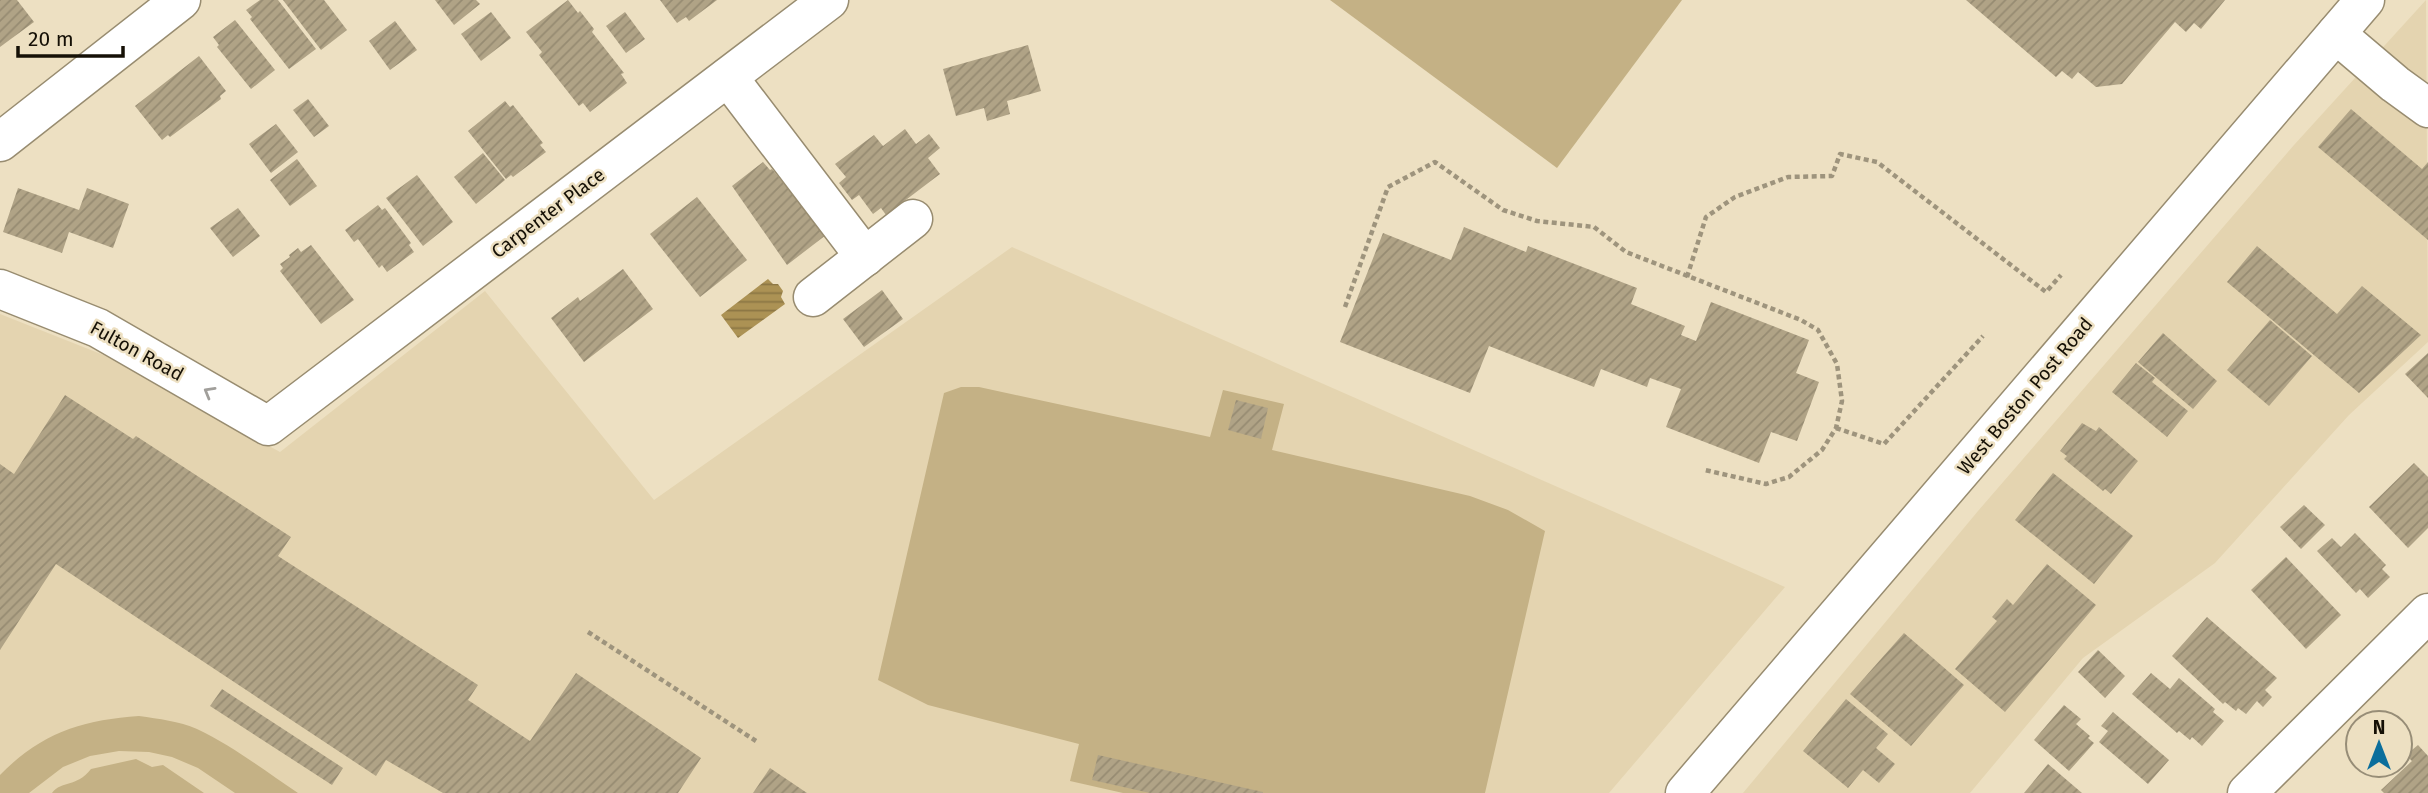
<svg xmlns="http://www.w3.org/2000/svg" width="2428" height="793" font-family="'Fira Sans',sans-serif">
<defs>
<pattern id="water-rules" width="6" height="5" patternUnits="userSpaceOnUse" patternTransform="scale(1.75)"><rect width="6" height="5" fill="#ac9254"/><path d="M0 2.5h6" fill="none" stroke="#8b7644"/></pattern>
<pattern id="building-hatch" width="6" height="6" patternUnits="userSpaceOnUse" patternTransform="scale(1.75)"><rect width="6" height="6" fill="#b0a386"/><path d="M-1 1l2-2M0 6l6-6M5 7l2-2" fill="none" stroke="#968b72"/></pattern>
</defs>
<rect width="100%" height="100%" fill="#ede0c2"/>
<g fill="#e4d4b0">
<polygon points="2426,0 2428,342 2349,415 2215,563 2083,658 1970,793 1743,793 1978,511 2294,145"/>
<polygon points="1012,247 1785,587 1609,793 0,793 0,314 106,356 280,452 485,291 654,500"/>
</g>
<g fill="#c4b185">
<polygon points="1330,0 1682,0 1557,168"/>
<polygon points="961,387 979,387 1210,437 1223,390 1284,404 1272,450 1470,496 1508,510 1545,531 1485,793 1123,793 1070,781 1079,744 928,705 878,680 944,393"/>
<path d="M139,716C159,719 179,721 197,729C233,746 265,771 298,793H235L198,768L172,757L149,752L119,751L90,756L63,767L29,793H0V775C41,733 82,720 139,716Z"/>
<path d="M136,759L152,767L163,765L204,793H52C62,780 76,788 91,769Z"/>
</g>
<polygon fill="url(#water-rules)" points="768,279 773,284 778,284 783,291 781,297 785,304 738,338 721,315"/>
<g fill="url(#building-hatch)">
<polygon points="0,0 17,0 34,22 0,47"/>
<polygon points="260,0 278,0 316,49 289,69 250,19 252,17 246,10"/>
<polygon points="283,0 324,0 347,30 321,50"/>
<polygon points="435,0 476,0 480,4 454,25"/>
<polygon points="568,0 578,13 580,11 594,29 592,32 624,73 621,74 627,83 590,112 583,103 579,106 539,55 542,52 526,32"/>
<polygon points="660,0 717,0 689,21 686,17 677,23"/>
<polygon points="1966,0 2225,0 2201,29 2194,23 2186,32 2175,22 2122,84 2096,87 2078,72 2072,79 2062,71 2056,77"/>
<polygon points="491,12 511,38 481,61 461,34"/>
<polygon points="625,12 645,39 626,53 606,26"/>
<polygon points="235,20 275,70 251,89 217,47 219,45 213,37"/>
<polygon points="395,21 417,50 390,70 369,41"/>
<polygon points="1028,45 1041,91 1007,101 1010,114 987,121 984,108 956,116 943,69"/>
<polygon points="199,56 226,91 220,96 221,99 170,137 168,135 162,140 135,106"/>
<polygon points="308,99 329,126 314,137 293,110"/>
<polygon points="505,101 510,107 513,105 543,143 540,145 546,152 513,177 511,175 506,179 468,131"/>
<polygon points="2351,109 2422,169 2428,162 2428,240 2318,147"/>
<polygon points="276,124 298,152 271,173 249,144"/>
<polygon points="905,129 916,144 929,134 940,148 928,158 940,174 886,215 881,208 873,214 859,195 852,200 839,183 846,177 835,164 874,135 883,146"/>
<polygon points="483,153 505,180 476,204 454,177"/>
<polygon points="297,159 317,186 290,206 270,180"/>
<polygon points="763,162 770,170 772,169 826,235 787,265 732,186"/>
<polygon points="417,175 453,222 423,246 386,198"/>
<polygon points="18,188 79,210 87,188 129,204 113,248 69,232 62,253 3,232"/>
<polygon points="697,197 747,260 700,297 650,234"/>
<polygon points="378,205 382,210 385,208 411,243 409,245 414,252 387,272 382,265 379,268 358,239 354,242 345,230"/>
<polygon points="238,208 260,236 233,257 210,228"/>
<polygon points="1464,227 1526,252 1528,246 1637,288 1631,304 1685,326 1681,335 1696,341 1711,302 1809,340 1796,373 1819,382 1797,441 1771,432 1759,463 1666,427 1681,389 1650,378 1647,387 1601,369 1594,387 1489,346 1470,393 1340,342 1383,233 1451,260"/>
<polygon points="311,245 354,300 321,324 280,271 283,268 280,264 290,257 289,255 298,248 301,252"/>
<polygon points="2257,246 2337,314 2362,286 2421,335 2359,393 2227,282"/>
<polygon points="623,269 653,309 584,362 551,318 578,297 580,301"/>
<polygon points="882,290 903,319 864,347 843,319"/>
<polygon points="2270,320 2312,356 2269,406 2227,370"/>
<polygon points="2163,333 2217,381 2193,409 2138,362"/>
<polygon points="2428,353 2428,398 2405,374"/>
<polygon points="2136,363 2155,378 2152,382 2188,411 2167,437 2112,392"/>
<polygon points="65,395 133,439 136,436 291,537 278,556 478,685 468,700 530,741 576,673 701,758 678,793 443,793 386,760 376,776 56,564 0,650 0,464 14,474"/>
<polygon points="1236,400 1268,408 1261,439 1228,430"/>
<polygon points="2082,423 2096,431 2099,427 2138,461 2111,494 2105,489 2103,491 2064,459 2067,456 2060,451"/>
<polygon points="2414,463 2428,477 2428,528 2408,548 2369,507"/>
<polygon points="2053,473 2133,536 2094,584 2015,520"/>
<polygon points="2304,505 2325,525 2301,549 2280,527"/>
<polygon points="2355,533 2386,565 2382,569 2390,577 2368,598 2360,589 2356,593 2317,551 2332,538 2341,547"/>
<polygon points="2286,557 2341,615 2306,649 2251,590"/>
<polygon points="2047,564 2096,605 2005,712 1955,669 1997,621 1992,617 2007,599 2013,605"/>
<polygon points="2207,617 2277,678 2265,690 2272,697 2263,707 2257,701 2246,714 2238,708 2236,711 2225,702 2223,704 2172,656"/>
<polygon points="1904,633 1964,685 1911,746 1850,694"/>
<polygon points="2098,650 2125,676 2105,698 2078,672"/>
<polygon points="2151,673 2170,689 2179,678 2215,709 2213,712 2224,721 2202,746 2192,737 2190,740 2179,731 2177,733 2132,694"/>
<polygon points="222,689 343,768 332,785 210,706"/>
<polygon points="1846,699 1888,734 1876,748 1895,764 1879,783 1863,770 1848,788 1803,751"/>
<polygon points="2064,705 2081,719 2076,724 2090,736 2088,738 2094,743 2069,771 2034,740"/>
<polygon points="2113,712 2169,760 2148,784 2099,742 2108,731 2101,726"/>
<polygon points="2418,745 2428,756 2428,793 2384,793 2381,790 2412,761 2406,755"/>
<polygon points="1098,755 1263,792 1263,793 1150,793 1092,780"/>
<polygon points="2048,764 2082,793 2024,793"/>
<polygon points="770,768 807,793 753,793"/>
</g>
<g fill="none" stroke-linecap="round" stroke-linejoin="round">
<g stroke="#988c70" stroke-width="41">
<g id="minor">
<polyline points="2336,34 2395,84 2428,108"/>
<polyline points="728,77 865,257"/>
<polyline points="0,142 181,0"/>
<polyline points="0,289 98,328 268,426 829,0"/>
<polyline points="813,297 913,219"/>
<polyline points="2247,793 2428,613"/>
</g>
</g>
<g stroke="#988c70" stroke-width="41">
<polyline id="major" points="1685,793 2365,0"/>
</g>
<g stroke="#9e947d" stroke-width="4.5" stroke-dasharray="5 3.5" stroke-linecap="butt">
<polyline points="1687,277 1706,217 1735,197 1788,177 1832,176 1840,154 1877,162 2046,292 2061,275"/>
<polyline points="1345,307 1388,187 1435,162 1503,210 1537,221 1594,227 1626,252 1801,320 1818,330 1837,364 1842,401 1836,428 1822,450 1789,477 1766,484 1705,470"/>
<polyline points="1836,428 1884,444 1983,336"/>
<polyline points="588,632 756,741"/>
</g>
<use href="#minor" stroke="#fff" stroke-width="38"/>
<use href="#major" stroke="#fff" stroke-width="38"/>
</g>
<defs><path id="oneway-chevron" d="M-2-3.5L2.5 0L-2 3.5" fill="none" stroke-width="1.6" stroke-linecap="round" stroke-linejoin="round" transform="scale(1.75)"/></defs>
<use stroke="#a19f9b" href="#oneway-chevron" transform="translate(209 392) rotate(-150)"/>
<g text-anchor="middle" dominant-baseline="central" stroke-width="5" stroke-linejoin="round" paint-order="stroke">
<g font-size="19" fill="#151006" stroke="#ede0c2">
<text transform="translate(548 213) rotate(-37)">Carpenter Place</text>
<text transform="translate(137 351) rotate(29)">Fulton Road</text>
<text transform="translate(2025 396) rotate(-50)">West Boston Post Road</text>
</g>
</g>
<g transform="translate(2379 744)"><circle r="33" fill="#ede0c2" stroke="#978d77" stroke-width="2"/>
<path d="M0-5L12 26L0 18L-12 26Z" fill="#0b6e9c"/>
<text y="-10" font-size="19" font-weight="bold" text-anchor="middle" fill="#151006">N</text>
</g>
<path d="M18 46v10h105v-10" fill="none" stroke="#151006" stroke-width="3.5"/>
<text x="28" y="46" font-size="21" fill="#151006" stroke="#ede0c2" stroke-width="5" paint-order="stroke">20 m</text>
</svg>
